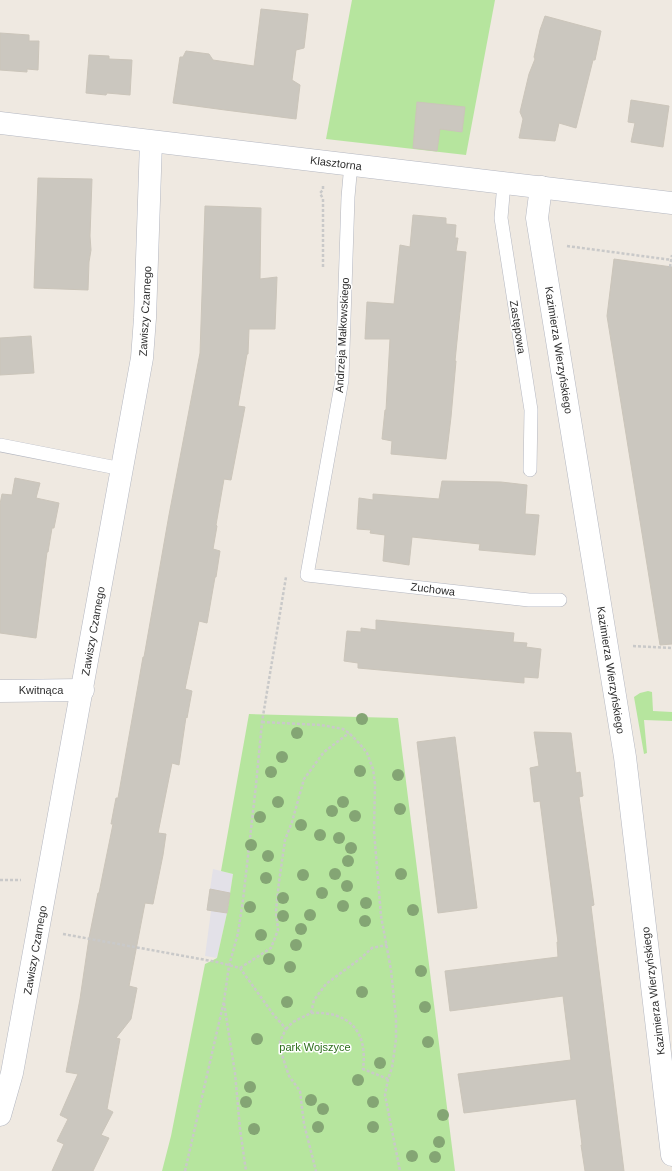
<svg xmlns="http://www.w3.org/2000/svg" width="672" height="1171" font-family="Arial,sans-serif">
<rect width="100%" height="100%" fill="#efe9e1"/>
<polygon fill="#e3e1e8" points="213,869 233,874 227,913 217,958 205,956 211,911 207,910"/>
<g fill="#b6e59e">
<polygon points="352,0 495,0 466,155 326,139"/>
<polygon points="648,691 652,692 653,711 672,712 672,721 644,720 647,753 644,754 634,697 640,693"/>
<polygon points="249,714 398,718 455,1171 162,1171 171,1136 205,964 217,958 227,913 233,874 221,871"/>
</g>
<g fill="#cbc7bf" stroke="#cbc5ba">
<polygon points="261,9 308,14 304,48 296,50 292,80 300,85 296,119 225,110 173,103 180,57 183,57 186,51 209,54 213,60 254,66"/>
<polygon points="545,16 601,31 595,60 593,60 576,128 559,123 555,141 519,138 523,119 520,112 529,74 535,59 534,57 540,30"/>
<polygon points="0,33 29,35 29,41 39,41 38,70 27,69 27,72 0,70"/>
<polygon points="89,55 109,56 109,59 132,60 130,95 107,93 106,95 86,93"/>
<polygon points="631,100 669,106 663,147 631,142 635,123 628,122"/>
<polygon points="417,102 465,107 462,132 440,129 437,151 413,148"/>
<polygon points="38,178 92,179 90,236 91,250 89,262 88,290 34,288"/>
<polygon points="205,206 261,208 260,279 277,277 275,329 249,329 248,354 247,354 238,406 245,407 231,480 224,479 216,525 217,526 213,549 220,551 216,577 215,577 207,623 199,621 195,641 185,689 192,691 187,718 186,717 179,765 172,763 158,833 166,834 163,855 153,904 145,903 129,986 137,988 131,1019 116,1038 120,1039 107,1109 113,1112 101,1135 109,1138 93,1171 52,1171 64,1144 57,1141 68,1119 60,1115 78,1074 66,1072 80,999 89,938 98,893 99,893 113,824 111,824 116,798 118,798 139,680 143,657 144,657 169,515 200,353"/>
<polygon points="413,215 446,218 446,224 456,225 455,238 458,238 456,251 466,252 455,361 456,361 451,417 446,459 391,454 392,441 382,439 385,410 386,410 390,339 365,339 367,302 394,304 400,245 410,247"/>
<polygon points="614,259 672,267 672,644 660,645 607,316"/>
<polygon points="31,336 34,373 0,375 0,338"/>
<polygon points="15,478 40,483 36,498 59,503 54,528 52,528 48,552 47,552 36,638 0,633 0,504 2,494 12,495"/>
<polygon points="442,481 501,482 527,485 525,514 539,515 535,555 479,550 480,544 412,537 409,565 383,561 385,535 370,533 371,530 357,529 359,498 373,500 373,494 439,499"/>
<polygon points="376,620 514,633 513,642 527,643 526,647 541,649 538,678 524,677 524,683 468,678 358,668 358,663 344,661 347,631 361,632 361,628 376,630"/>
<polygon points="534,732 571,733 576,773 580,772 583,796 579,797 594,905 591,906 624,1171 585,1171 581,1145 582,1145 576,1099 464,1113 458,1074 571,1060 563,996 450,1011 445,971 558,957 557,942 558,942 540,801 534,802 530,768 539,766"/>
<polygon points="455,737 477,908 438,913 417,742"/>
<polygon points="210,889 230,893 227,913 207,910"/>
</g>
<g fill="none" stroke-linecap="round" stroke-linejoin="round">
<g stroke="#b4b7c1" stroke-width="14">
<g id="lane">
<polyline points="351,164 348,197 342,380 307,575 529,600 560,600"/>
<polyline points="504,183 501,218 531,410 530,470"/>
<polyline points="0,445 122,469"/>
</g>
</g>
<g stroke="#b4b7c1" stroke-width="23">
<g id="street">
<polyline points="0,123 672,203"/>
<polyline points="541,187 537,218 625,757 672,1155"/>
<polyline points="0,691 83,690"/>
<polyline points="0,1115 12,1073 142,358 145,318 151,142"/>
</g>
</g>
<g stroke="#c9c9c9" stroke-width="2.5" stroke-dasharray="3 2" stroke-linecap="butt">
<polyline points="323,186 323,190 320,193 323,199 323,269"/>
<polyline points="567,246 672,260"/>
<polyline points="670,267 672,255"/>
<polyline points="633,646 672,648"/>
<polyline points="262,722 321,725 343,729 349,733 359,743 367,753 373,769 375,784 374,831 381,916 391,970 396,1018 396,1039 392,1068 388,1079 385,1095 400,1171"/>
<polyline points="0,880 21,880"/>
<polyline points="63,934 217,962 240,968 273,1014 286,1029 280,1041 283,1058 289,1076 300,1091 304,1124 316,1171"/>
<polyline points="240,968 271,948 278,930 276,911 279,882 285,840 292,822 304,779 324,752 349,733"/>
<polyline points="224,1003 235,1073 240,1129 246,1171"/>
<path d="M311,1013C349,1011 368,1031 363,1069L388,1079"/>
<polyline points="286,1029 293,1022 311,1013 314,1000 326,984 361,958 372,948 387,945"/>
<polyline points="185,1171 224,1001 229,966 238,933 243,900 256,785 262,722 286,577"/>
</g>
<use href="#lane" stroke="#fff" stroke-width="13"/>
<use href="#street" stroke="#fff" stroke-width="22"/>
</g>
<g fill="#84a574">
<circle cx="362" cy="719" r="6"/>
<circle cx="297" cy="733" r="6"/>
<circle cx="282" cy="757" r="6"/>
<circle cx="360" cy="771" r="6"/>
<circle cx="271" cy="772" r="6"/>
<circle cx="398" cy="775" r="6"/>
<circle cx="278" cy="802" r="6"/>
<circle cx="343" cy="802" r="6"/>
<circle cx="400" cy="809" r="6"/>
<circle cx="332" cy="811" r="6"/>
<circle cx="355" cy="816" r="6"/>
<circle cx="260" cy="817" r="6"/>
<circle cx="301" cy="825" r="6"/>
<circle cx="320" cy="835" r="6"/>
<circle cx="339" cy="838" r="6"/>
<circle cx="251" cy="845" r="6"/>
<circle cx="351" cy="848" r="6"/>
<circle cx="268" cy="856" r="6"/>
<circle cx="348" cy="861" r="6"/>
<circle cx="335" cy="874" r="6"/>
<circle cx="401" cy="874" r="6"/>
<circle cx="303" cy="875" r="6"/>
<circle cx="266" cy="878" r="6"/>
<circle cx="347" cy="886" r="6"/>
<circle cx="322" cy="893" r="6"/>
<circle cx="283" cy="898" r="6"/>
<circle cx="366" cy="903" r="6"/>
<circle cx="343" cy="906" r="6"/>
<circle cx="250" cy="907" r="6"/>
<circle cx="413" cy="910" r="6"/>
<circle cx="310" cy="915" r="6"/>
<circle cx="283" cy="916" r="6"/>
<circle cx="365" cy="921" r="6"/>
<circle cx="301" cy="929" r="6"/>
<circle cx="261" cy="935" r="6"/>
<circle cx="296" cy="945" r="6"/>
<circle cx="269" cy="959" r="6"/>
<circle cx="290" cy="967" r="6"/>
<circle cx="421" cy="971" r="6"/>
<circle cx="362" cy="992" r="6"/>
<circle cx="287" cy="1002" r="6"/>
<circle cx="425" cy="1007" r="6"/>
<circle cx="257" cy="1039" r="6"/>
<circle cx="428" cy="1042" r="6"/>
<circle cx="380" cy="1063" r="6"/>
<circle cx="358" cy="1080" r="6"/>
<circle cx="250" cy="1087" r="6"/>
<circle cx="311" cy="1100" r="6"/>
<circle cx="246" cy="1102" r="6"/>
<circle cx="373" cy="1102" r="6"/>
<circle cx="323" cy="1109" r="6"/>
<circle cx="443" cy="1115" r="6"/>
<circle cx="318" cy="1127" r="6"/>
<circle cx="373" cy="1127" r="6"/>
<circle cx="254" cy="1129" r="6"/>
<circle cx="439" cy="1142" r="6"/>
<circle cx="412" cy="1156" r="6"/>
<circle cx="435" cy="1157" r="6"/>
</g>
<g text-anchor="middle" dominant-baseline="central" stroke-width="3" stroke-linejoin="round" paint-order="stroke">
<g font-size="11" fill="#2e2e2e" stroke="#fff">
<text transform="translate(336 163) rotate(7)">Klasztorna</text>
<text transform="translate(145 311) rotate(-87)">Zawiszy Czarnego</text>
<text transform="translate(518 327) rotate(81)">Zastępowa</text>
<text transform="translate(342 335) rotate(-87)">Andrzeja Małkowskiego</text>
<text transform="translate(559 350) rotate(81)">Kazimierza Wierzyńskiego</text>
<text transform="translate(433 589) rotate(7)">Zuchowa</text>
<text transform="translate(93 631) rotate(-80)">Zawiszy Czarnego</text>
<text transform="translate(611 670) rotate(81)">Kazimierza Wierzyńskiego</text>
<text x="41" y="690">Kwitnąca</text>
<text transform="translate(35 950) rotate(-80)">Zawiszy Czarnego</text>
<text transform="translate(653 991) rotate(-97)">Kazimierza Wierzyńskiego</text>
</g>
<g font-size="11" fill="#2c6e1b" stroke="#fff">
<text x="315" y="1047">park Wojszyce</text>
</g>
</g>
</svg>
